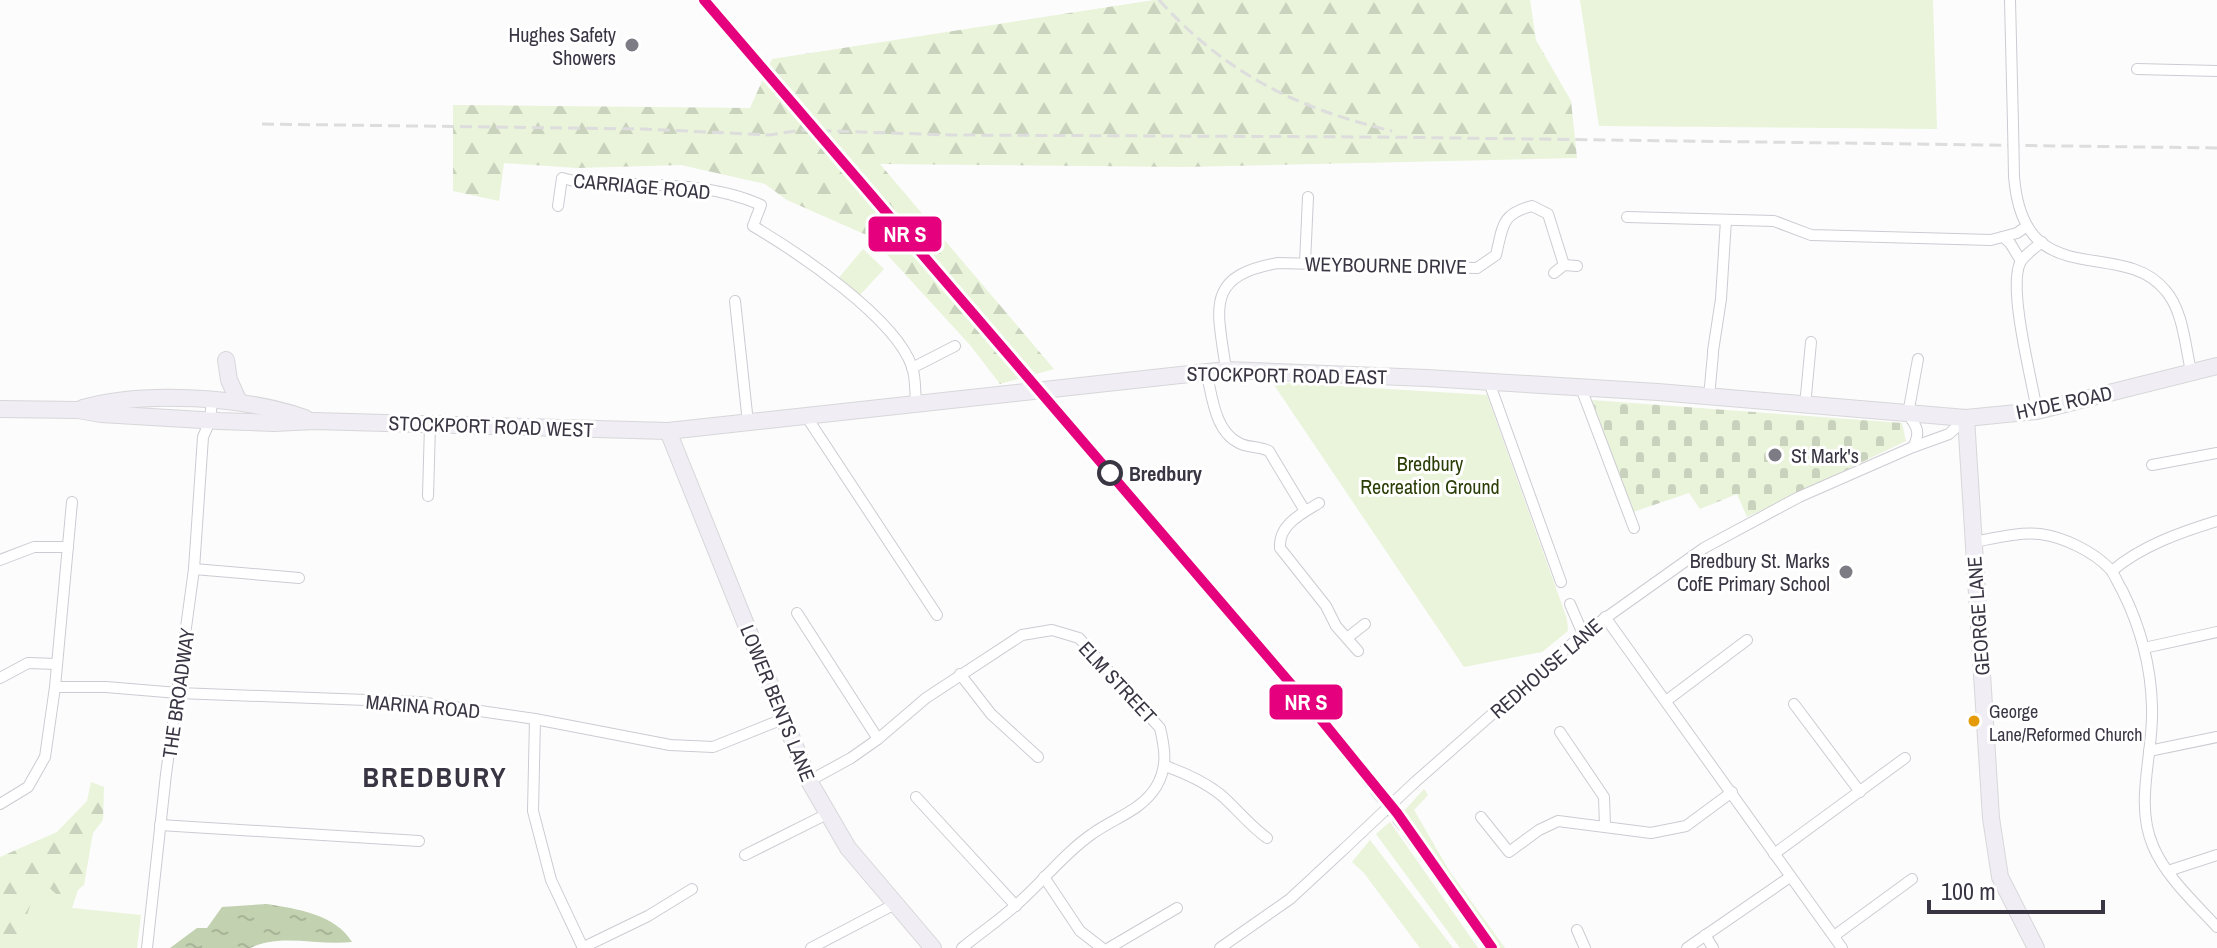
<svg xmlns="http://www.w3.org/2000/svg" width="2217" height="948" font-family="'Archivo Narrow',sans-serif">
<defs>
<pattern id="forest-firs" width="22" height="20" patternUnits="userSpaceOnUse" patternTransform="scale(2)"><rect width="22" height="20" fill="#e9f4da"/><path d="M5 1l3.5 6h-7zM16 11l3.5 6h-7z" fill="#c9d2bc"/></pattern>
<pattern id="cemetery-stones" width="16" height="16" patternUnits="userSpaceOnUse" patternTransform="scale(2)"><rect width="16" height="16" fill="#e9f4da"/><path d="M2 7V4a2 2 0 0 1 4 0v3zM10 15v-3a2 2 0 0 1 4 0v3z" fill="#c9d2bc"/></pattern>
<pattern id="water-ripples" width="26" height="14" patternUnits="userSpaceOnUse" patternTransform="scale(2)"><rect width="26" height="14" fill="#c2d1af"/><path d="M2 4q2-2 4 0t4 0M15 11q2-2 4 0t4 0" fill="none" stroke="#a7b498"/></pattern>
</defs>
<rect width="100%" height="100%" fill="#fcfcfc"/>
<g fill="#e9f4da">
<polygon points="1580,0 1933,0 1937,129 1599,126"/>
<polygon points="863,249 884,269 858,297 837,280"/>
<polygon points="1272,382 1487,395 1567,619 1568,631 1542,652 1464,667"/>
<polygon points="1424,789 1428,795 1414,810 1450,872 1505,948 1498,948 1402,813"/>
<polygon points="1390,822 1478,948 1460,948 1376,834"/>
<polygon points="1370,840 1453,948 1420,948 1364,873 1352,862"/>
<polygon points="39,878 72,908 141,915 137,948 20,948 20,936"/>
</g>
<g fill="url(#forest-firs)">
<polygon points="1154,0 1530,0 1536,40 1571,101 1577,158 1184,167 880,164 1054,369 1000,384 970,345 871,237 787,200 765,184 681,165 577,168 504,163 499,201 453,191 453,105 750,108 772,59"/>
<polygon points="91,782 104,787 103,820 93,833 84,885 78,890 72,908 39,879 20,936 20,948 0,948 0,857 57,832 87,801"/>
</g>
<polygon fill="url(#cemetery-stones)" points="1592,400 1902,423 1906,441 1747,517 1737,494 1700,509 1689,493 1633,512"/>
<path fill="url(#water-ripples)" d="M267,904C297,909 335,914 352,942C318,946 281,933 250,948H170L197,928H207L222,907Z"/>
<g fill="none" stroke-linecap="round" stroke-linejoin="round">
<g stroke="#cdcbd2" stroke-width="12">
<g id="street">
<polyline points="2010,0 2013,124"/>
<polyline points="2137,69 2217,71"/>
<path d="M2014,176C2023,296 2120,236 2165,290C2183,310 2185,345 2191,371"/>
<path d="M558,206L562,178L578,182C637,186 706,180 761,205L753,226C797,252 896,318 912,367C916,378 915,393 916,404"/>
<polyline points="1627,217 1774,221 1811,235 1991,240 2017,233 2027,226"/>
<polyline points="2003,237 2010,243 2021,261"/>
<polyline points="1305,263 1308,197"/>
<polyline points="1554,273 1564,265 1577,266"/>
<polyline points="735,301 748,423"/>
<polyline points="1713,351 1721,299 1726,220"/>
<polyline points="912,368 955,346"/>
<path d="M1226,370C1218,310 1203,276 1278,263L1477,268L1496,255C1503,226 1501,214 1532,206L1548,214L1564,265"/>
<path d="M1206,371C1212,394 1214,431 1239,443C1248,448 1259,446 1269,451L1305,511"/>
<polyline points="1489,382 1561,582"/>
<polyline points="1581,388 1634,528"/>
<polyline points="1709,397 1713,354"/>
<polyline points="1805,406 1811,342"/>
<path d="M2037,411C2032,380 2008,290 2020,263C2024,255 2035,248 2042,242"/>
<polyline points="806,416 937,615"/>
<path d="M1913,447C1921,432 1917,427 1908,414L1918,359"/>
<polyline points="2152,465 2217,453"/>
<polyline points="428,496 430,425"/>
<path d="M1319,503C1301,514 1278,525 1280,548L1326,606L1336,626L1358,651"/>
<path d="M1974,542C1995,538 2019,532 2040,534C2064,537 2094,552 2110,569C2115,575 2118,584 2122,590C2140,626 2151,667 2152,707C2154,753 2134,802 2153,846C2166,877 2195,903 2217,927"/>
<polyline points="0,560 34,547 68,547"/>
<polyline points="194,569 299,578"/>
<path d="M2112,571C2141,546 2181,532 2217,521"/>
<polyline points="1570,604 1583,634"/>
<polyline points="797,613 878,739"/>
<polyline points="1605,617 1842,948"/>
<polyline points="1347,638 1365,624"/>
<polyline points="2144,648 2217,632"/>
<polyline points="960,674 991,714 1038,757"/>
<polyline points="0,678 28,663 57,664"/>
<polyline points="55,687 106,687 178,693 419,702 535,719 670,745 713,747 783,719"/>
<polyline points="1666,701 1747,640"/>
<polyline points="1794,704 1860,792"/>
<polyline points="535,719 533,811 551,880 583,948"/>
<polyline points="1560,732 1604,797 1605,826"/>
<polyline points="2149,751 2217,737"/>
<path d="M1165,766C1185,773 1205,782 1221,795C1237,809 1249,825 1267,838"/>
<path d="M809,781L851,758L878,739L926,698L1022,635L1052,630L1079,638L1160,728C1165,749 1168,767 1156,787C1141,811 1114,818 1092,834C1063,854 1042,883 1015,906C998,921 979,934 962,948"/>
<polyline points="1414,783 1583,634 1704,548 1799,497 1913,447 1949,434 1966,418"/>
<polyline points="916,797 1016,906"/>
<polyline points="0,804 28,787 45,757 55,687 72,502"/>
<polyline points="1481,817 1509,852 1539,830 1558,821 1651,833 1686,826 1732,792"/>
<polyline points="160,825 419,841"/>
<polyline points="1774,854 1905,758"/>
<polyline points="745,855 827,814"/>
<polyline points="2168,871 2217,855"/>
<polyline points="1044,877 1080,931 1102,948"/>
<polyline points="1577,930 1585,948"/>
<polyline points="1705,935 1713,948"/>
<polyline points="1834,936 1912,879"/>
<polyline points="147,948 166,774 194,569 203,437 210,421 212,400"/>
<polyline points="582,948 648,916 692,889"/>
<polyline points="811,948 895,904"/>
<polyline points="1109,948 1177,908"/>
<polyline points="1220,948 1290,899 1344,849"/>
<polyline points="1687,948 1790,877"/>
</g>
</g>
<g stroke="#d7d6d9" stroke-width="18">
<g id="primary">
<polyline points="226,360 229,380 239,402"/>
<path d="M83,408C145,390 244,397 305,418"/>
<polyline points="0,409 78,410 101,414 219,421 274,423 314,421 668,431 1226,370 1427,378 1658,392 1966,418 2037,411 2217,366"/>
<polyline points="1966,418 1991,818 2000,877 2036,948"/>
<polyline points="668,431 809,781 848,848 933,948"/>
</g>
</g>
<use href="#street" stroke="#fff" stroke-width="10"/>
<use href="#primary" stroke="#f0eef4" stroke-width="16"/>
<g stroke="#ddd" stroke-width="3" stroke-dasharray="12 6" stroke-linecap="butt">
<path d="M1159,0C1226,74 1296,108 1392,131"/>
<polyline points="262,124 644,129 769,135 803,130 950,135 1379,137 2217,148"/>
<path d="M1046,407C1198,583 1354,755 1485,948"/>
</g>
<g stroke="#cdcbd2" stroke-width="12" stroke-linecap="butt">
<g id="street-bridge">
<polyline points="2013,124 2014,176"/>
<polyline points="1344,849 1414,783"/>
</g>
</g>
<use href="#street-bridge" stroke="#fff" stroke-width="10"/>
<g stroke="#fff" stroke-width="16">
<polyline id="rail-1" points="704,0 1315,712 1397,813 1492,948"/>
</g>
<use href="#rail-1" stroke="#e5007d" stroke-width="10"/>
</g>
<g fill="#7d7b84" stroke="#fff" stroke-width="3">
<circle cx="632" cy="45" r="8"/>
<circle cx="1775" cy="455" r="8"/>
<circle cx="1846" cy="572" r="8"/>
</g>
<circle fill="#fff" stroke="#393543" stroke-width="4" cx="1110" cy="473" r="11"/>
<circle fill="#e49b07" stroke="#fff" stroke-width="3" cx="1974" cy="721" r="7"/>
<g text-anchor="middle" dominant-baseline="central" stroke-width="6" stroke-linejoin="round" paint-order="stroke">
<g font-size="18" fill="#393543" stroke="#fff" text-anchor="start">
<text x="1989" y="711">George<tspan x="1989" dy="23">Lane/Reformed Church</tspan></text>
</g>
<g font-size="20" fill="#393543" stroke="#fff" text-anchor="end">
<text x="616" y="34">Hughes Safety<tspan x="616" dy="23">Showers</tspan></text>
<text x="1791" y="455" text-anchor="start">St Mark's</text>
<text x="1830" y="560">Bredbury St. Marks<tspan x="1830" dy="23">CofE Primary School</tspan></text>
</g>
<g font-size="20" fill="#393543" stroke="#fff">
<text transform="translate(642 186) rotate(5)">CARRIAGE ROAD</text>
<text transform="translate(1386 265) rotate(1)">WEYBOURNE DRIVE</text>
<text transform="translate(1287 375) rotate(1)">STOCKPORT ROAD EAST</text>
<text transform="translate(2064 402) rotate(-12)">HYDE ROAD</text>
<text transform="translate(491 426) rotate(2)">STOCKPORT ROAD WEST</text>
<text transform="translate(1978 616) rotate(-94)">GEORGE LANE</text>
<text transform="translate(1546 668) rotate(-41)">REDHOUSE LANE</text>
<text transform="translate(1118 682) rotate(47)">ELM STREET</text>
<text transform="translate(178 693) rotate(-82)">THE BROADWAY</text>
<text transform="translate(778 703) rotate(68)">LOWER BENTS LANE</text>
<text transform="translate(423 706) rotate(5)">MARINA ROAD</text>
</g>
<g font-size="20" fill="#2a3d06" stroke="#fff">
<text x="1430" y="463">Bredbury<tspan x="1430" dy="23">Recreation Ground</tspan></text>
</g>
<g font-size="20" font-weight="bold" fill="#393543" stroke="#fff" text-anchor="start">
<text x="1129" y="473">Bredbury</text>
</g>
<g font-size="28" font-weight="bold" letter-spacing="2" fill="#393543" stroke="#fff">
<text x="435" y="777">BREDBURY</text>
</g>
</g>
<g stroke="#fff" stroke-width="3">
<rect x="867" y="215" width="76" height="38" rx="8" fill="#e5007d"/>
<rect x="1268" y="683" width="76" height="38" rx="8" fill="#e5007d"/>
</g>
<g font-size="22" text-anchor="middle" font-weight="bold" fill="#fff">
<text x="905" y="242">NR S</text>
<text x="1306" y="710">NR S</text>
</g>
<path d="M1929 900v12h174v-12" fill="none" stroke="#393543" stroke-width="4"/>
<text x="1941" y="900" font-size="24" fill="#393543" stroke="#ffffff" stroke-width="6" paint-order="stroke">100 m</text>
</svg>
